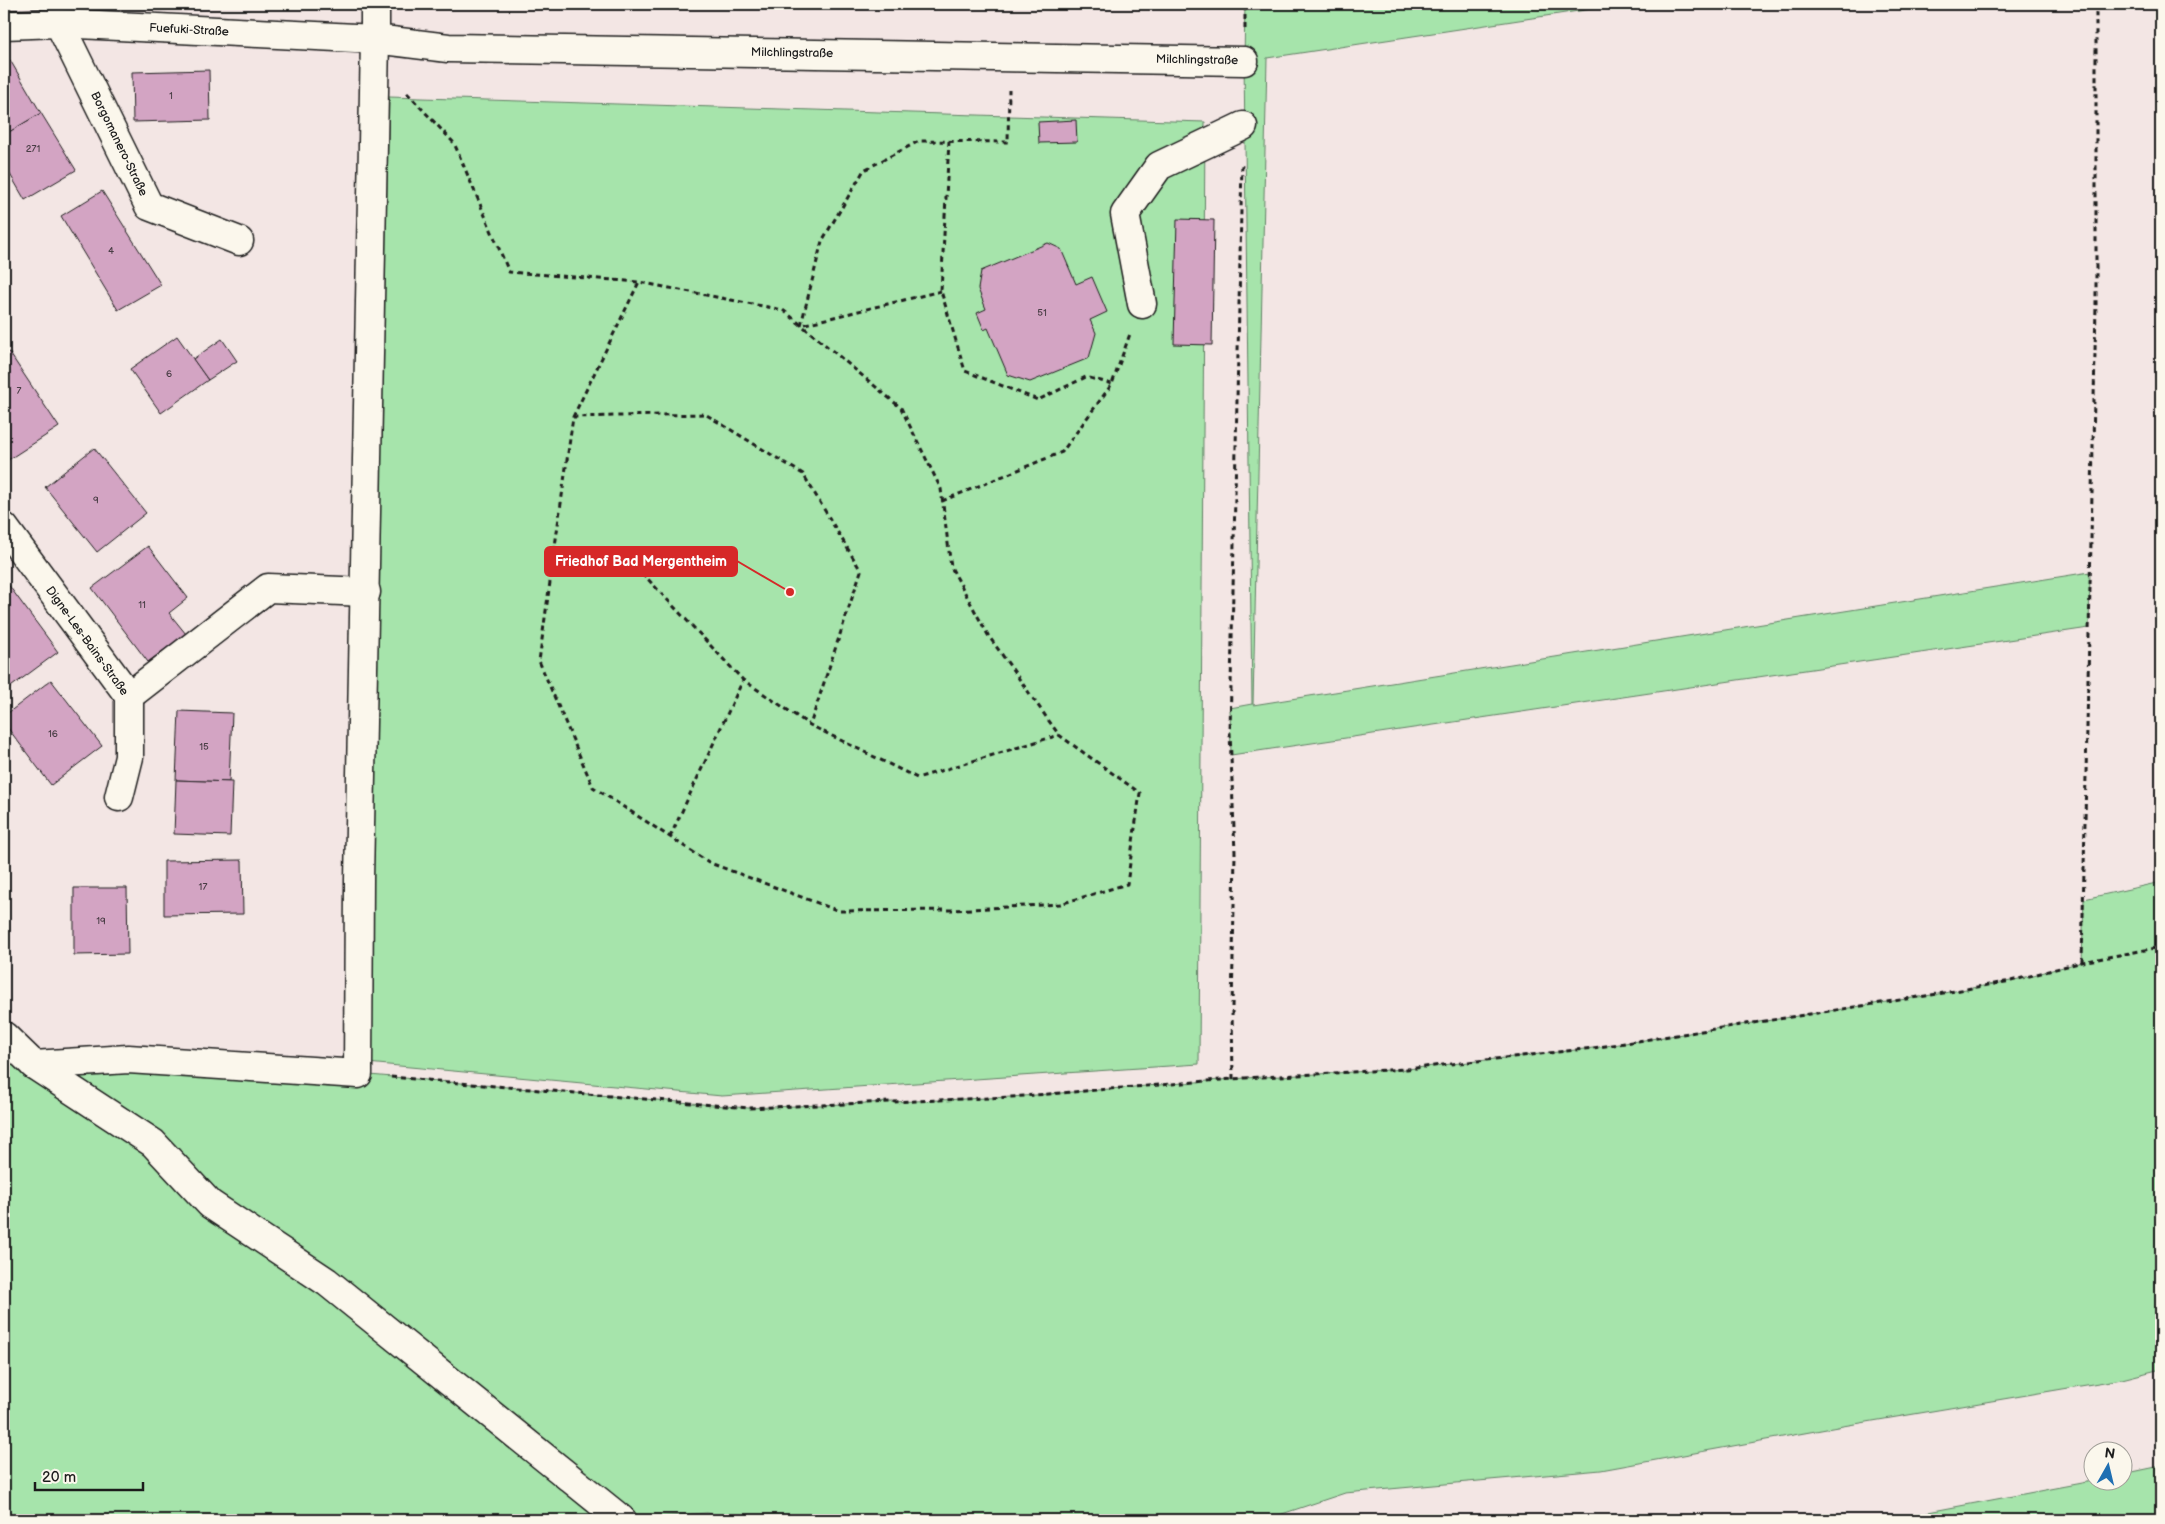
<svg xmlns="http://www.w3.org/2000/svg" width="2165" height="1524" font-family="'Balsamiq Sans',sans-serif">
<rect width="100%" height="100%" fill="#f3e6e4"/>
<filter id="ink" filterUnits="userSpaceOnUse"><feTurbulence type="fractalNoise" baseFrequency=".02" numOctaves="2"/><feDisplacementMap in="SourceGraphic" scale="10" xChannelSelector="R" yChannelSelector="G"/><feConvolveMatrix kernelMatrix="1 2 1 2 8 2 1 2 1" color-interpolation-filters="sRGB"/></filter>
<g filter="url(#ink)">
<g fill="#a6e4ab" stroke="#618064">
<polygon points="1245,4 1625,4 1267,58 1253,705 2090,572 2089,628 1231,755 1230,708 1252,704 1244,61"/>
<polygon points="389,97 1205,122 1199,1064 722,1096 367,1063"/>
<polygon points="2161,882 2161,1369 2122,1379 1843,1426 1601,1470 1345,1493 1264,1520 745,1520 707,1513 645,1518 647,1520 4,1520 4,1036 34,1065 358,1074 748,1108 1011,1097 1245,1078 1407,1069 1593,1048 1938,994 2011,981 2082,962 2084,899"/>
<polygon points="2161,1466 2161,1520 1886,1520 2092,1481 2122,1482 2123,1474"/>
</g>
<g fill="#d3a4c3" stroke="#1c1c1c">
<polygon points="10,60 41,113 4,135 4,63"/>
<polygon points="209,70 210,120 133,122 132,72"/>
<polygon points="41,113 76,170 25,200 4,164 4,135"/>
<polygon points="1076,120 1077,142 1039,143 1038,122"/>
<polygon points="102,191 161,285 118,310 61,216"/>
<polygon points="1177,219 1214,220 1212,345 1174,344"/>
<polygon points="1048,243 1061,249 1076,284 1092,277 1107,312 1090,320 1096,333 1089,358 1030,382 1008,375 988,328 984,330 977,313 986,309 978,289 981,271"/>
<polygon points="177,336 208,380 161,413 130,369"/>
<polygon points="222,339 237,361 208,380 193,359"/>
<polygon points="9,352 59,427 8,460 4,453 4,355"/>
<polygon points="94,448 146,513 97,552 45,487"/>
<polygon points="148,546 188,598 169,613 186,634 148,662 92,588"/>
<polygon points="7,583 58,652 4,692 4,585"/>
<polygon points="51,680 102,746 51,785 4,723 4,716"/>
<polygon points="179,711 232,713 229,782 176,780"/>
<polygon points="176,780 232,782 230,836 174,834"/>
<polygon points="242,860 243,914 164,915 164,861"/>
<polygon points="74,888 127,888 128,954 74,955"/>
</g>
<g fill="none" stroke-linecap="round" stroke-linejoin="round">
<g stroke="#1c1c1c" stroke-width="31">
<g id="minor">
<polyline points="375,4 375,39 448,48 1244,61"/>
<polyline points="59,23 149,206 239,241"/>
<polyline points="4,25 59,23 375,39 359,880 358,1074 128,1059 34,1065"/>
<polyline points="1142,304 1125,214 1159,166 1243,126"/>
<polyline points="4,527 129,696 129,757 119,797"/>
<polyline points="129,696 268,588 366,592"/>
<polyline points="4,1036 34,1065 153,1143 210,1204 327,1282 622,1520"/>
</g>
</g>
<g stroke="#1c1c1c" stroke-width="3" stroke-dasharray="5 4" stroke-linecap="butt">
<polyline points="1245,29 1245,4"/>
<polyline points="407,93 454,143 509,272 639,282 783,310 840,357 901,408 941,489 951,567 988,635 1059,735 1140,793 1127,884 1060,904 953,910 839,911 710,863 593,787 539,661 573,417 705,414 803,474 861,571 810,725"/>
<polyline points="949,141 941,291 965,371 1038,400 1086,377 1112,384"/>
<polyline points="941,291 801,325 822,241 864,170 919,141 1008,142 1009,90"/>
<polyline points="573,417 639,282"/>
<polyline points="942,501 1062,452 1112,384 1130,334"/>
<polyline points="553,557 644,575 743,680 810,725 917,778 1059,735"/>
<polyline points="670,837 743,680"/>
<polyline points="2082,962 2096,305 2096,4"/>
<polyline points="391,1077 748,1108 1011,1097 1245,1078 1407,1069 1593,1048 1938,994 2011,981 2082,962 2161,947"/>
<polyline points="1233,1079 1232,1009 1235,853 1230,733 1242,162"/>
</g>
<use href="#minor" stroke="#fbf7ec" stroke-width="28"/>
</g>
</g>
<g text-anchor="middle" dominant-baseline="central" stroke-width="5" stroke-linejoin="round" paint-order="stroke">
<g font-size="10" fill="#4a3e46">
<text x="171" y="96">1</text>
<text x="33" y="149">271</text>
<text x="111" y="251">4</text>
<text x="1042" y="313">51</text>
<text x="169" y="374">6</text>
<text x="19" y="391">7</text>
<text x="96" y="500">9</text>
<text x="142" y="605">11</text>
<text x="53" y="734">16</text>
<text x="204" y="747">15</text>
<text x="203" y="887">17</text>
<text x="101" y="921">19</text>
</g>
<g font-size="12" fill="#1c1c1c" stroke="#fbf7ec">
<text transform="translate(189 30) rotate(3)">Fuefuki-Straße</text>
<text transform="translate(792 53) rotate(1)">Milchlingstraße</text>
<text transform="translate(1197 60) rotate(1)">Milchlingstraße</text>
<text transform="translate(119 144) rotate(64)">Borgomanero-Straße</text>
<text transform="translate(87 641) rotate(54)">Digne-Les-Bains-Straße</text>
</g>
</g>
<path fill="none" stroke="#d62828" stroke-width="2" d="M790 592L737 561"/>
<circle fill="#d62828" stroke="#fbf7ec" stroke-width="2" cx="790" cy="592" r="5"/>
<rect fill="#d62828" stroke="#d62828" stroke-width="2" x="545" y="547" width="192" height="29" rx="5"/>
<g font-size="14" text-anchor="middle" font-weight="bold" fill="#fff">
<text x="641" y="566">Friedhof Bad Mergentheim</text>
</g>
<rect width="2165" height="1524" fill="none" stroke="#fbf7ec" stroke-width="20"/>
<rect x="10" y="10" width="2145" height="1504" fill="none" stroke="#1c1c1c" stroke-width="2" filter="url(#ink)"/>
<g transform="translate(2108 1466) rotate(8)"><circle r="24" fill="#fbf7ec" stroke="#a29f99"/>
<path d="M0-4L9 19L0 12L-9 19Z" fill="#1f6fb2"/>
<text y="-8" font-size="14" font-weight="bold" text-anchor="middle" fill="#1c1c1c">N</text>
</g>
<path d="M35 1482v8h108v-8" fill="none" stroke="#1c1c1c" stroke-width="2.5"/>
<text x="42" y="1482" font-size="15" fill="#1c1c1c" stroke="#fbf7ec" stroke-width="4" paint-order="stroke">20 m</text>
</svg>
